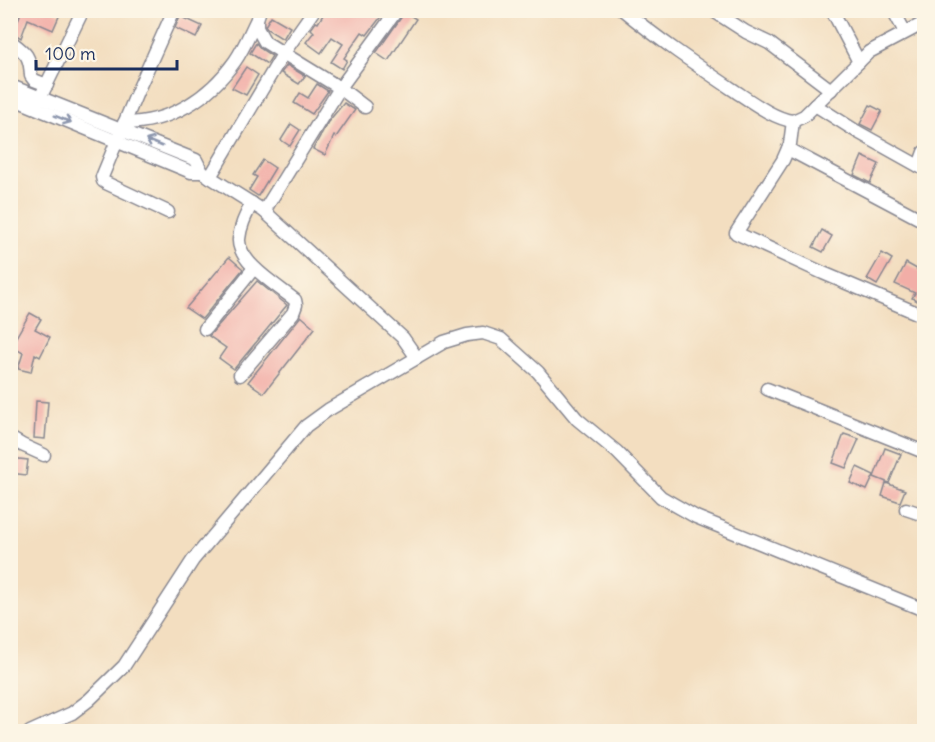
<svg xmlns="http://www.w3.org/2000/svg" width="935" height="742" font-family="Delius,sans-serif">
<rect width="100%" height="100%" fill="#fcf5e5"/>
<filter id="ink" filterUnits="userSpaceOnUse"><feTurbulence type="fractalNoise" baseFrequency=".0167" numOctaves="2"/><feDisplacementMap in="SourceGraphic" scale="12" xChannelSelector="R" yChannelSelector="G"/><feConvolveMatrix kernelMatrix="1 2 1 2 8 2 1 2 1" color-interpolation-filters="sRGB"/></filter>
<filter id="wash" filterUnits="userSpaceOnUse"><feTurbulence type="fractalNoise" baseFrequency=".008" numOctaves="4" result="noise"/><feDisplacementMap in="SourceGraphic" scale="24" xChannelSelector="R" yChannelSelector="G"/><feGaussianBlur stdDeviation="1.35" result="paint"/><feColorMatrix in="noise" values="0 0 0 0 0 0 0 0 0 0 0 0 0 0 0 0 0 1.4 0 .05"/><feComposite in="paint" operator="in"/></filter>
<g filter="url(#wash)">
<rect width="100%" height="100%" fill="#f3dec0"/>
<g id="blocks">
<g fill="#f2aea7">
<polygon points="11,10 52,10 60,14 53,30 28,19 21,38 13,33 20,15"/>
<polygon points="326,10 386,10 367,35 362,32 344,58 347,60 342,69 331,62 343,44 332,37 321,53 306,42 314,32 311,29 316,22 318,23"/>
<polygon points="405,12 416,19 388,61 376,53"/>
<polygon points="180,16 202,26 196,38 175,28"/>
<polygon points="271,16 290,27 283,39 267,29 265,26"/>
<polygon points="256,43 261,49 272,56 267,64 250,53"/>
<polygon points="287,65 305,76 299,84 281,73"/>
<polygon points="246,67 258,75 246,95 232,88"/>
<polygon points="317,84 328,91 312,114 294,103 300,93 308,98"/>
<polygon points="344,103 355,110 336,137 334,136 325,155 313,149 328,122"/>
<polygon points="870,105 882,111 872,130 860,124"/>
<polygon points="291,124 300,130 290,146 281,140"/>
<polygon points="862,156 879,164 870,183 854,175"/>
<polygon points="263,160 275,168 258,196 249,190 257,177 253,175"/>
<polygon points="822,230 832,236 823,252 813,247"/>
<polygon points="882,253 892,259 877,285 867,279"/>
<polygon points="229,257 243,269 202,319 186,308"/>
<polygon points="906,263 924,273 924,305 912,298 915,293 895,284"/>
<polygon points="257,281 287,305 234,369 219,358 226,348 209,336"/>
<polygon points="30,313 41,319 35,329 50,337 40,357 35,354 31,372 18,369 23,353 11,346"/>
<polygon points="301,316 315,328 264,393 248,382"/>
<polygon points="36,401 48,402 45,439 34,438"/>
<polygon points="844,434 859,439 846,468 833,463"/>
<polygon points="885,448 901,454 889,483 874,477"/>
<polygon points="10,458 28,460 26,475 10,473"/>
<polygon points="857,467 874,475 867,490 850,483"/>
<polygon points="886,483 905,490 900,502 882,496"/>
</g>
</g>
</g>
<g filter="url(#ink)">
<use href="#blocks" fill-opacity="0" stroke="#87868f" stroke-width="1.5"/>
<g fill="none" stroke-linecap="round" stroke-linejoin="round">
<g stroke="#87868f" stroke-width="15">
<g id="minor">
<polyline points="260,10 257,19 257,28 265,42 340,88 365,107"/>
<path d="M623,10C658,39 695,64 732,89C749,100 774,119 793,121L804,116L869,52L924,23"/>
<polyline points="712,10 746,32 769,43 831,90"/>
<polyline points="832,10 859,62"/>
<polyline points="893,10 905,32"/>
<path d="M10,41C26,53 30,55 31,76L34,80L47,85"/>
<polyline points="10,88 16,88 196,160 202,172 264,211 403,338 417,358"/>
<polyline points="10,95 14,99 191,172 202,172"/>
<polyline points="40,98 83,10"/>
<polyline points="815,105 856,131 924,169"/>
<polyline points="793,121 790,144 783,160 736,233 823,273 924,316"/>
<path d="M124,123C170,123 209,98 235,61C244,48 250,33 257,19"/>
<polyline points="788,149 924,221"/>
<polyline points="919,166 924,152"/>
<polyline points="210,177 283,54 314,10"/>
<polyline points="264,211 340,88 397,10"/>
<polyline points="168,212 106,183 103,181 102,177 138,90 174,10"/>
<polyline points="205,329 254,268"/>
<path d="M240,375L293,313L296,305L295,300C279,287 237,262 239,239C240,226 246,215 252,203"/>
<polyline points="767,389 924,452"/>
<polyline points="10,438 22,445 44,455"/>
<polyline points="906,509 924,515"/>
<polyline points="30,732 72,713 89,700 124,666 193,560 306,426 328,410 444,342 467,335 483,333 501,339 538,372 577,419 617,452 661,497 696,517 924,610"/>
</g>
</g>
<use href="#minor" stroke="#fff" stroke-width="12"/>
</g>
<defs><path id="oneway-shaft" d="M-6 0H5M1.5-3L5.5 0L1.5 3" fill="none" stroke-width="1.6" stroke-linecap="round" stroke-linejoin="round" transform="scale(1.5)"/></defs>
<g stroke="#8d97ae">
<use href="#oneway-shaft" transform="translate(63 119) rotate(22)"/>
<use href="#oneway-shaft" transform="translate(154 143) rotate(-158)"/>
</g>
</g>
<rect width="935" height="742" fill="none" stroke="#fcf5e5" stroke-width="36"/>
<path d="M36 60v9h141v-9" fill="none" stroke="#1b2f5e" stroke-width="3"/>
<text x="45" y="60" font-size="18" fill="#1b2f5e" stroke="#fcf5e5" stroke-width="4.5" paint-order="stroke">100 m</text>
</svg>
